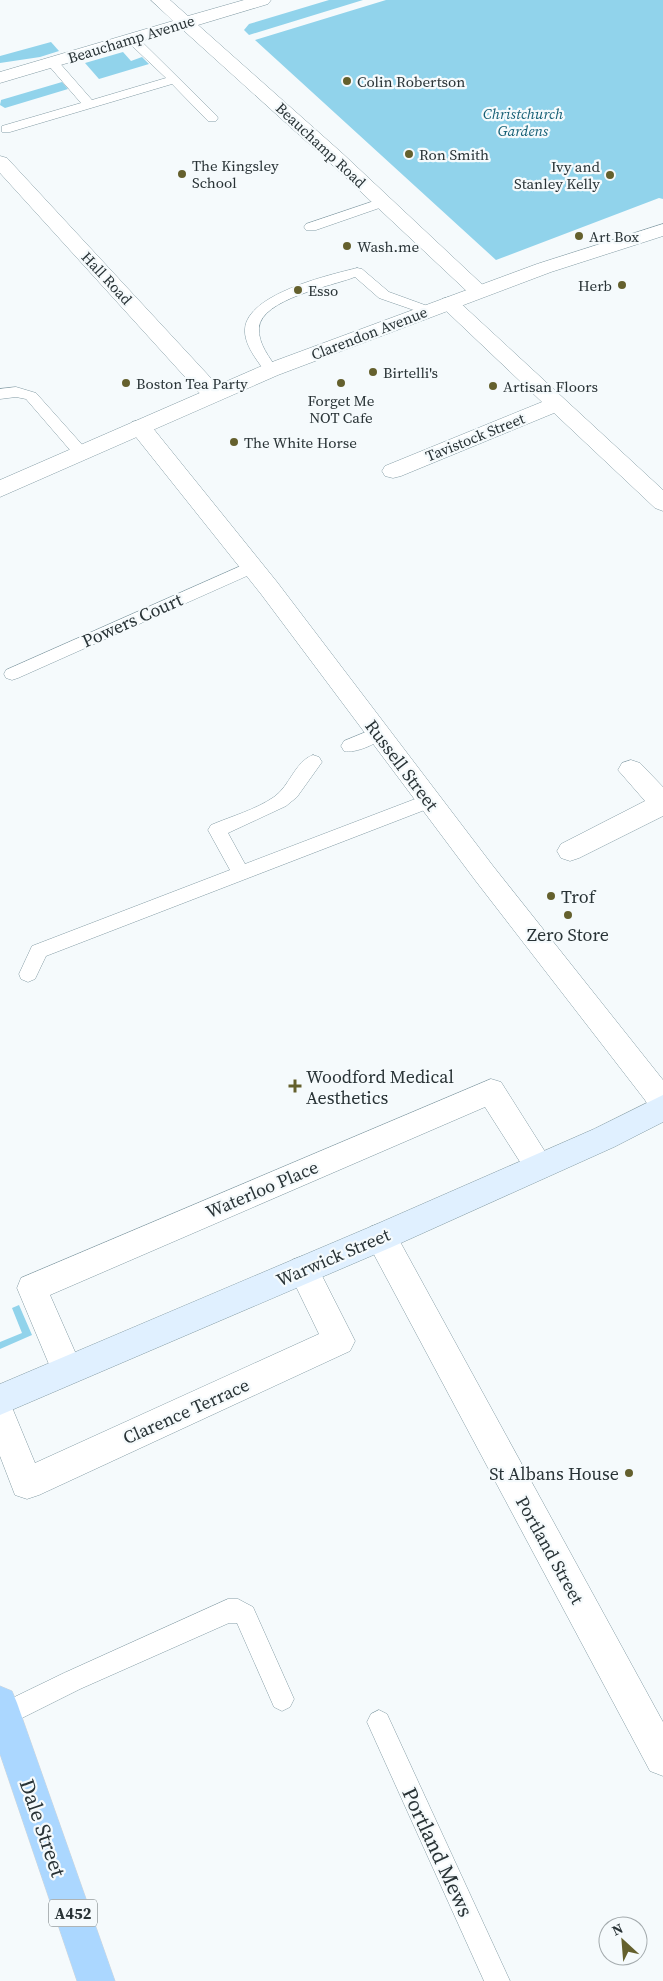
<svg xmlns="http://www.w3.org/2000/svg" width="663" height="1981" font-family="'Source Serif 4',serif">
<rect width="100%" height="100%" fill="#f5fafc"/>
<g fill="#91d3eb">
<polygon points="329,0 363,0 249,35 244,30 249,24"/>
<polygon points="386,0 663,0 663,199 659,198 496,260 255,40"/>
<polygon points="51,42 59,51 40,57 0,63 0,56"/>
<polygon points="123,52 131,61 142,57 149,64 99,79 85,63"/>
<polygon points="62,82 68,89 5,108 0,105 1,100"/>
<polygon points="19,1305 32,1335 0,1349 0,1342 22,1333 12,1308"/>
</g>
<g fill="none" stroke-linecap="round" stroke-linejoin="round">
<g stroke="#849ca5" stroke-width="1">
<g id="service">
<polygon points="132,35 136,36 216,115 218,118 216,121 208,121 172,84 10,132 2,132 2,126 81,103 49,66 47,63 49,60 57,60 92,100 166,78 128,42 126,39"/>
<polygon points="383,198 388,199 390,202 388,205 316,230 306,230 304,227 306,224"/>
<path d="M357,268L362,269L389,292L433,308L435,311L428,315L379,298L355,277C332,286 261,299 259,328C258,344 270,358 278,370L276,373H266C257,360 244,345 245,329C247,294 329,275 357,268Z"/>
<polygon points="16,387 36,393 86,449 88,453 86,457 76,457 26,399 16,397 0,399 0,389"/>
<polygon points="252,561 258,563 260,567 258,571 18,678 12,680 6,678 4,674 6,670"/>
<path d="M378,727L384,728L386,733C381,743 355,754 344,751L341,746L344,741Z"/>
<path d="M313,755L319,757L322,762L297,797L286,806L228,833L245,864L423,796L429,794L435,796L438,801L435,806L46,956L35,979L28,982L21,979L19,974L32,946L230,870L208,830L211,825C232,816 255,810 274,797C290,786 295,761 313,755Z"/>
<polygon points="228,1599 238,1599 253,1607 294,1699 290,1707 282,1711 274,1707 237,1623 229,1623 80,1689 4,1727 0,1725 0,1704 64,1673"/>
<polygon points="379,1710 387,1714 510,1981 484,1981 367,1722 371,1714"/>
</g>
</g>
<g stroke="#849ca5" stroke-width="1">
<g id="minor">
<polygon points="151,0 170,0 188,16 244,0 271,0 268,4 198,25 342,153 486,288 489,292 486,296 479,298 472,296 328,161 182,29 0,83 0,72 173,21"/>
<polygon points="0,156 7,158 221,389 224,394 221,399 213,401 205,399 0,173"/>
<polygon points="449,297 456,299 663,490 663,511 655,508 554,413 401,476 393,478 385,476 382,471 385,466 542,402 442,307 439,303 442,299"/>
<polygon points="140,420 148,422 277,582 493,866 663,1080 663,1118 653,1114 645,1100 475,880 261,594 132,432 129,427 132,422"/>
<polygon points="631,760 640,763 663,787 663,816 579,858 570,861 561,858 557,851 561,844 645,801 618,770 622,763"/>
<polygon points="491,1079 501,1082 549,1158 554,1167 549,1176 539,1180 529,1176 485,1107 50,1295 83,1370 78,1381 67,1385 56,1381 17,1288 21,1278"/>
<polygon points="381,1223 392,1227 663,1722 663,1776 650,1771 370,1247 366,1237 370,1227"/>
<polygon points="303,1256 314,1260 350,1331 355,1341 350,1351 39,1495 27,1499 15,1495 0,1456 0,1400 11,1405 35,1463 319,1334 288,1270 292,1260"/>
</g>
</g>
<g stroke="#849ca5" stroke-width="1">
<polygon id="tertiary" points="663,224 663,236 551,272 278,375 0,497 0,480 264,365 537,264"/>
</g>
<g stroke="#849ca5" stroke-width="1">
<polygon id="secondary" points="663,1095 663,1122 614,1147 392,1247 0,1415 0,1384 370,1227 594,1129"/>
</g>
<g stroke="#d4d6d7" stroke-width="1">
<polygon id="trunk" points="0,1686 12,1691 17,1703 115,1981 77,1981 0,1754"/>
</g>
<use href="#service" fill="#fff" fill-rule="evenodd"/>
<use href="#minor" fill="#fff" fill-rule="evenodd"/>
<use href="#tertiary" fill="#fff" fill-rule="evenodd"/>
<use href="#secondary" fill="#e0f0ff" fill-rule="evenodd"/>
<use href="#trunk" fill="#abd7ff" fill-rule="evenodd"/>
</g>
<g fill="#64602d" stroke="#f5fafc" stroke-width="2">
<circle cx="347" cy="81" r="5"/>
<circle cx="409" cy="154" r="5"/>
<circle cx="182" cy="174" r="5"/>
<circle cx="610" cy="175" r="5"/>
<circle cx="579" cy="236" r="5"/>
<circle cx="347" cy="246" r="5"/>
<circle cx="622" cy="285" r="5"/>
<circle cx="298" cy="290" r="5"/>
<circle cx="373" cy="372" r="5"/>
<circle cx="126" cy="383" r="5"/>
<circle cx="341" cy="383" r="5"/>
<circle cx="493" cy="386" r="5"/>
<circle cx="234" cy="442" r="5"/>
<circle cx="551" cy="896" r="5"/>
<circle cx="568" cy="915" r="5"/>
<path d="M292.5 1078.5h5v5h5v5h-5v5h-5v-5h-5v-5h5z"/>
<circle cx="629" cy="1473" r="5"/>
</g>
<g text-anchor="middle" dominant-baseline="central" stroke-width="4.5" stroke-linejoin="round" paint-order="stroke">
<g font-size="15" fill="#293336" stroke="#f5fafc">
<text transform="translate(131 39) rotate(-17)">Beauchamp Avenue</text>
<text transform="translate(321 145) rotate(43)">Beauchamp Road</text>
<text transform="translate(107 278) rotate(47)">Hall Road</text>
<text transform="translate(369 333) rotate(-21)">Clarendon Avenue</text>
<text transform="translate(475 437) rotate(-22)">Tavistock Street</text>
</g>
<g font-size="15" fill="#293336" stroke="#f5fafc" text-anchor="start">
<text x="357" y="81">Colin Robertson</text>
<text x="419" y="154">Ron Smith</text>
<text x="192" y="165">The Kingsley<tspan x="192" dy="17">School</tspan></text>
<text x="600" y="166" text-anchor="end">Ivy and<tspan x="600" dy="17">Stanley Kelly</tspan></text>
<text x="589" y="236">Art Box</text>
<text x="357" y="246">Wash.me</text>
<text x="612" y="285" text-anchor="end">Herb</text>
<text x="308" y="290">Esso</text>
<text x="383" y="372">Birtelli's</text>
<text x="136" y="383">Boston Tea Party</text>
<text x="503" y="386">Artisan Floors</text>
<text x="341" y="400" text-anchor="middle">Forget Me<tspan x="341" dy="17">NOT Cafe</tspan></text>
<text x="244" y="442">The White Horse</text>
</g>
<g font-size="15" font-style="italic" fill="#145e74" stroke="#f5fafc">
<text x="523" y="113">Christchurch<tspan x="523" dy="17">Gardens</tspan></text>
</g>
<rect fill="#f5fafc" stroke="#666f71" stroke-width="1" x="49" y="1899.5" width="48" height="27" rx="4"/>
<g font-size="16" font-weight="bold" fill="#293336">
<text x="73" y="1913">A452</text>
</g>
<g font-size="18" fill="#293336" stroke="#f5fafc">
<text transform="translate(132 620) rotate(-24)">Powers Court</text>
<text transform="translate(402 765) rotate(53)">Russell Street</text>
<text transform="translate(262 1189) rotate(-23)">Waterloo Place</text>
<text transform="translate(333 1257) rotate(-23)">Warwick Street</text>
<text transform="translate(186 1411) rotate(-24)">Clarence Terrace</text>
<text transform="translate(550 1550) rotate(61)">Portland Street</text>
</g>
<g font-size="18" fill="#293336" stroke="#f5fafc" text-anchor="start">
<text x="561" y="896">Trof</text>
<text x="568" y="934" text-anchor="middle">Zero Store</text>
<text x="306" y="1076">Woodford Medical<tspan x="306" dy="21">Aesthetics</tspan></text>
<text x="619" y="1473" text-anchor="end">St Albans House</text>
</g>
<g font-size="21" fill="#293336" stroke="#f5fafc">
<text transform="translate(43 1828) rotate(71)">Dale Street</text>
<text transform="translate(438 1852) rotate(65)">Portland Mews</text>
</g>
</g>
<g transform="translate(623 1941) rotate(334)"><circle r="24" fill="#f5fafc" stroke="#a3aaad"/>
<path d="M0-4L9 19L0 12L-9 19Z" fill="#64602d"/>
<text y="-8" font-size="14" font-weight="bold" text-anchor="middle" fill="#293336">N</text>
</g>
</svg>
